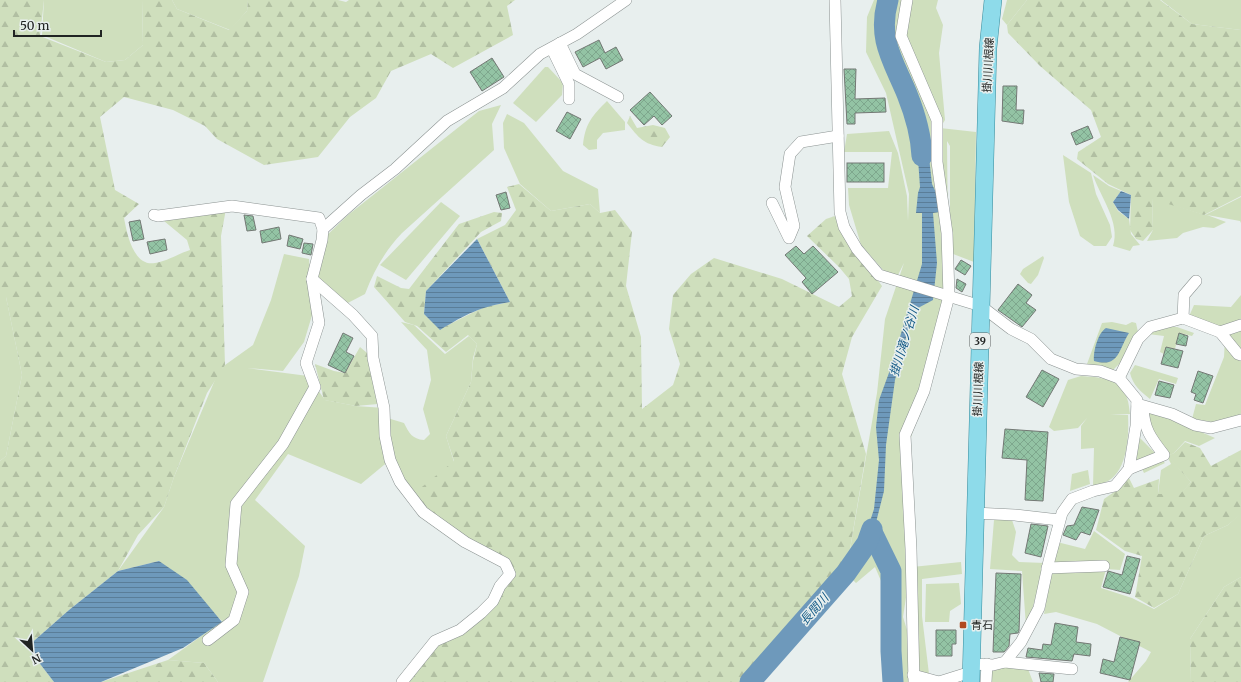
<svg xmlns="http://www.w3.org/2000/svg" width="1241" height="682" font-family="Merriweather,'Noto Sans JP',serif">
<defs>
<pattern id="forest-firs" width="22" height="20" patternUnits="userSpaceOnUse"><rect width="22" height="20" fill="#cfdfbd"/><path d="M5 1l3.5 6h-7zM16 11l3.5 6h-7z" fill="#b1bfa2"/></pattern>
<pattern id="water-rules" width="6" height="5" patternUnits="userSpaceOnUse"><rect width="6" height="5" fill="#6e99bb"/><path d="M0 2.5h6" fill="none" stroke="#5a7d98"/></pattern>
<pattern id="building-cross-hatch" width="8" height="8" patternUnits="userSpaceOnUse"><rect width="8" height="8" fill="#93c3a4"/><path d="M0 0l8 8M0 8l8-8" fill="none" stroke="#7ea78d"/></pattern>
</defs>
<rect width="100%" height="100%" fill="#e8efee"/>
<g fill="#cfdfbd" fill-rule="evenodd">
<polygon points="44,0 142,0 143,45 125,60 106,62 42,35"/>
<polygon points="172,0 248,0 247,11 230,30 177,9"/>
<path d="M874,0H938L936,8L943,25L939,53L945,120L940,128L976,132L974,262L948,252L949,296L936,350L910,441L911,565L903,617L907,630V610L912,567L961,562L962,574L922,579V616L929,674L914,682H883L885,590L875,567L856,583L846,573L877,393L885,319L904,263L898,275L884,271L861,245L849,205L848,188H888L892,152H844L847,134L889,131L898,153L907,196L908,221L909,194L886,93L866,52L867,17ZM947,141L950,146V217L948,244Z"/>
<polygon points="1007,0 1027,0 1007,25 1002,19"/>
<polygon points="1161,0 1241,0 1241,30 1192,24"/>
<polygon points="545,67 548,67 563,83 562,95 536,122 513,103"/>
<path d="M607,101L625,122V130L603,133L597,140V149L589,150L583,145C585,124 592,116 607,101Z"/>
<path d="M501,105L492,124L494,150L402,233C385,251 374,270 365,294L342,306L312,279L322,240L348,215L479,111Z"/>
<polygon points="507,114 524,123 563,171 598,189 600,213 590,204 551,211 520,184 504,148 503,123"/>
<polygon points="1063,155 1091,173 1096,194 1110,225 1112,237 1106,246 1094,246 1080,236 1069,202"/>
<path d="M1093,175L1109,186L1121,191L1113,202L1118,211L1129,219L1131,234L1140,245L1133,246L1130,251L1113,246C1121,223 1100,196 1093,175Z"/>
<polygon points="1241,197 1241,223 1240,221 1207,215 1226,222 1214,228 1203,227 1183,233 1177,238 1147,241 1153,230 1152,198 1205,215"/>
<polygon points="441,202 460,216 406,280 380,265"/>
<path d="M284,254L309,259L313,312L304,342L283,371L247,368L308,376L325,400L356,406L384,408V417L404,423C409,433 412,439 424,440L430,434L423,409L431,380L427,350L401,322L414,325L445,354L469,336L477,344L473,358L471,382L446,436L454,462L413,495L390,460L361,484L288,454L255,500L305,546L299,576L263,682H218L204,663L168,660L222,621L159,561L118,571L164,507L174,477L217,375L225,365L253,345L271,300Z"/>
<polygon points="1043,256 1044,258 1038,275 1031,284 1028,283 1020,274 1023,269"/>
<polygon points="1241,295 1241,330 1230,330 1241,331 1241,354 1235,346 1187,321 1194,305 1231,307"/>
<polygon points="0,297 6,297 22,375 6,456 0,461"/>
<polygon points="1112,322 1126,325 1132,322 1136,323 1138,332 1121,362 1112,371 1087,364 1102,323"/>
<polygon points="1161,327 1177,327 1194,333 1192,336 1179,333 1175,349 1166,347 1164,354 1160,352 1164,336 1148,334"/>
<polygon points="1225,339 1230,344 1241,361 1241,416 1213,422 1192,419 1196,404 1205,405 1224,357"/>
<path d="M1135,365L1178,378L1176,384L1159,379L1150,399C1140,391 1133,385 1130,373Z"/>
<path d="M1081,376C1097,377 1122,378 1127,398C1129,403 1129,409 1130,414L1110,415H1128C1129,434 1128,470 1108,481C1104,483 1098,485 1093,486L1094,448L1081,449V426L1087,418L1078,428L1054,431L1049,427L1068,380Z"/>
<polygon points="1148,409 1215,438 1199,446 1185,441 1174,453 1168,456 1191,482 1180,495 1158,494 1161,470 1171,464 1167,456 1153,444"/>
<polygon points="1140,438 1165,463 1144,473 1140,465 1135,463"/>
<polygon points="1088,470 1090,484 1070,491 1072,474"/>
<polygon points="1241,513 1241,577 1224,587 1190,639 1191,682 1128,682 1146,661 1151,652 1097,624 1056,612 1044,614 1057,542 1085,549 1094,531 1125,554 1120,570 1106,569 1101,588 1132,598 1154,609 1178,594 1204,536 1228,525"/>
<polygon points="994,520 1012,520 1016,532 1012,555 1019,562 1045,563 1030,617 1026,626 1022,571 990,569"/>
<polygon points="959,583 961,604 950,611 949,622 925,622 926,584"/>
<polygon points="1009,664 1028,669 1033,682 985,682 985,668"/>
</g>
<g fill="url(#forest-firs)">
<path d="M0,0H44L40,36L106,62L125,60L143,45L142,0H172L177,9L229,30L247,11L248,0H338L346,2L349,0H515L507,6L513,35L453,68L431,54L391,71L376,98L350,117L318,157L264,165L217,139L205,126L173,110L124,97L100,117L115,190L139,204L124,218C127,233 133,267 155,263C165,262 180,253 190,250L187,240L158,216L226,209L221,236L225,365L207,393L174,477L164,507L138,535L118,571L69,610L27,647L54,682H0V461L6,456L22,375L6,297H0Z"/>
<polygon points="1027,0 1160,0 1192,24 1241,30 1241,196 1204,215 1152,199 1153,230 1143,241 1136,239 1130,230 1131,195 1108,184 1077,159 1078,152 1101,137 1091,110 1040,66 1008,33 1007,25"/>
<path d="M630,116L637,128L653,125L665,128L670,137L662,147C643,144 639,138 627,123Z"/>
<polygon points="519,184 551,211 590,204 600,213 615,210 632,232 626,286 641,337 642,409 673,385 680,364 669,329 673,295 691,274 714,258 782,279 839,307 852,296 849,279 839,267 807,236 826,219 838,215 854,247 882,286 852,337 842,374 866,454 846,573 781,645 742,682 402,682 435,641 460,630 511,573 436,521 412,495 454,461 446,436 471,382 473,361 477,344 468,335 446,352 417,326 405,322 374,287 377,276 401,288 409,289 459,224 494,212 502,213 501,221 481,232 426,291 424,314 440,329 484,307 510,302 477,239 505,225 516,210 507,187"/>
<polygon points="360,347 373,358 378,404 356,406 324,400 315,364 334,371 345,373"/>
<polygon points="1185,442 1200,448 1211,466 1241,450 1241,514 1228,525 1204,536 1178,594 1154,608 1135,597 1142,556 1125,551 1096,530 1104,499 1117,490 1129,478 1134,488 1159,479 1158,494 1180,494 1191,482 1167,456 1174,453"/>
<polygon points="1241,577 1241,682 1191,682 1190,639 1224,587"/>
<polygon points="168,660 204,663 218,682 101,682"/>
</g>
<g fill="url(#water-rules)">
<path d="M885,0H890L886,9C890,23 890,36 893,50C896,67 907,81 908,98L883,38Z"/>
<polygon points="922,125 927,139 932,184 938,197 940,212 933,213 937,263 933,300 918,308 909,326 895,380 886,445 884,491 871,542 857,561 874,509 879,460 876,427 879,400 890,370 922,264 922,213 916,213 918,193 920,187 916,131"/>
<polygon points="1121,191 1131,195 1129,219 1118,210 1113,202"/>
<path d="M477,239L510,302C480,307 466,314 440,330L424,314L426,291Z"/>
<path d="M1106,328L1129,333C1118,351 1119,368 1094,361C1093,351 1098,333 1106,328Z"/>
<polygon points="159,561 187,580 222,622 183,648 101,682 54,682 27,647 69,610 118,571"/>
</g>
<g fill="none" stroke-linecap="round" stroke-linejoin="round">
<g stroke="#6e99bb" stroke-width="21">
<path d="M888,0C877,39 893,60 907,94C915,114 921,134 922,156"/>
<polyline points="872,532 891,571 891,651 893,682"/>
<polyline points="750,682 846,573 867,543 872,529"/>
</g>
</g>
<g fill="url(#building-cross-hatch)" stroke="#737874">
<polygon points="599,40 605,53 616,47 623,60 606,69 600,58 583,67 575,52"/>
<polygon points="492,58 504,77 482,91 470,72"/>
<polygon points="844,69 856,69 855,99 885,98 886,112 855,113 855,124 847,124"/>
<polygon points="1003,86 1017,86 1016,110 1024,110 1023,124 1002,121"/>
<polygon points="650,92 672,116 662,125 654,116 644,125 630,110"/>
<polygon points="567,112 581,119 570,139 556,131"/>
<polygon points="1088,126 1093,138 1076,145 1071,133"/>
<rect x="847" y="163" width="37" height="19"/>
<polygon points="506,192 510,208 501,210 496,195"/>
<polygon points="244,215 253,216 256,230 247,231"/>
<polygon points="140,220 144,239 133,241 129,222"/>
<polygon points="279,227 281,239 262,243 260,231"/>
<polygon points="289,235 303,239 300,249 287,246"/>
<polygon points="165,239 167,250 150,254 147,242"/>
<polygon points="304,243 313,244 311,255 302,253"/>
<polygon points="796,246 804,254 813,246 838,272 812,294 802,282 806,278 785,255"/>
<polygon points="961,260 971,266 965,275 955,269"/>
<polygon points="957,279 966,284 962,292 956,288"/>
<polygon points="1018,284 1032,295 1026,303 1036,310 1022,327 998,310"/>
<polygon points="343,333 353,338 346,352 354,356 345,373 328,365"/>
<polygon points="1179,333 1188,336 1186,346 1176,344"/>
<polygon points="1166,347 1183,351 1178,368 1161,364"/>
<polygon points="1042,370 1059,379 1043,407 1026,397"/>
<polygon points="1198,371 1213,376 1203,403 1194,400 1196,394 1191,392"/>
<polygon points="1159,381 1174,385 1170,398 1155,395"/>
<polygon points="1005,429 1048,432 1043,501 1025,500 1027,460 1002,458"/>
<polygon points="1082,507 1099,510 1090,535 1081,532 1076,540 1063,535 1067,526 1074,525"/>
<polygon points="1031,524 1048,526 1041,557 1025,553"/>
<polygon points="1127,556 1140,559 1130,594 1103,587 1108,571 1122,575"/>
<polygon points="996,573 1021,574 1019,631 1018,633 1010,634 1009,646 1004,652 993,652"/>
<polygon points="1055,623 1078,627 1076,642 1091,644 1090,656 1074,654 1072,661 1026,657 1028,648 1042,650 1043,644 1051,645"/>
<polygon points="936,630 956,630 956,644 952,644 952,656 936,656"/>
<polygon points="1120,637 1140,642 1130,680 1100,673 1103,659 1114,662"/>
<polygon points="1039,673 1054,674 1053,682 1041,682"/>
</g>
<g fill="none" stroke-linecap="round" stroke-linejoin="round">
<g stroke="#8c9392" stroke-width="12">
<g id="street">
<polyline points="835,0 840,212 844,227 857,249 879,275 981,306 1011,329 1031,339 1051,359 1076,369 1100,371 1119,378 1138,339 1150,327 1183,318 1220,332 1241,325"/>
<polyline points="907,0 901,36 937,120 937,162 947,233 949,296 924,391 905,435 911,549 914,682"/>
<polyline points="560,43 575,74 618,97"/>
<polyline points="552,49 569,84 569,99"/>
<polyline points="772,203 789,238 794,226 785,187 790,154 801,142 838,136"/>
<polyline points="154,215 158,216 232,206 319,218 323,229"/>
<polyline points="1183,318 1184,295 1196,281"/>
<polyline points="1220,332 1238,354 1241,355"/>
<polyline points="1137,404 1172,414 1195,425 1211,428 1241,420"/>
<path d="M1129,469L1164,455C1150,437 1144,429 1143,407"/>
<polyline points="974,513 1015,515 1059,520"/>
<polyline points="1047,568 1104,566"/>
<polyline points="208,640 234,620 243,592 231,565 236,504 283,444 315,387 306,363 319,323 312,279"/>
<polyline points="1005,662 1072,669"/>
<polyline points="971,664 993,665 1005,662 1021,642 1039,608 1049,561 1062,513 1072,499 1093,491 1115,486 1129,469 1136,426 1137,400 1119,378"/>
<polyline points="913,675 939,682 971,672"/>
<polyline points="402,682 435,641 460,630 481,613 493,601 500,586 510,574 505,563 465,542 423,512 400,482 390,460 385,436 384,408 373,358 372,336 353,315 312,279 322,240 323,229 361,195 395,169 447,121 503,88 540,54 577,34 626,0"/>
<polyline points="986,682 987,664"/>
</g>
</g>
<g stroke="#378b9b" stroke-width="18">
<polyline id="primary" points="971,682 988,48 993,0"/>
</g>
<use href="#street" stroke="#fff" stroke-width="11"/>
<use href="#primary" stroke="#8edbea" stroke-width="17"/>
</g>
<rect fill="#b14b21" stroke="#e8efee" stroke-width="1.5" x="959" y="621" width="8" height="8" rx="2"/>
<g text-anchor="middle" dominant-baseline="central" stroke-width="3" stroke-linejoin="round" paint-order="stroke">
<rect fill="#e8efee" stroke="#5d6160" stroke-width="1" x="970" y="333" width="20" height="16" rx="3"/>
<g font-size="10" font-weight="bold" fill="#212423">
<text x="980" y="341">39</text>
</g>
<g font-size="11" fill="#212423" stroke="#e8efee">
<text transform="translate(988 65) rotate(-87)">掛川川根線</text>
<text transform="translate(978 389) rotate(-88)">掛川川根線</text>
</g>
<g font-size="11" fill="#212423" stroke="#e8efee" text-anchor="start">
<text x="971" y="625">青石</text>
</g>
<g font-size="12" font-style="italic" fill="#115885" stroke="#e8efee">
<text transform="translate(904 341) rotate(-73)">掛川滝ノ谷川</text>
<text transform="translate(814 609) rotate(-49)">長間川</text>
</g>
</g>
<g transform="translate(32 650) rotate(154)" stroke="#e8efee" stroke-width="3" paint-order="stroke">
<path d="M0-3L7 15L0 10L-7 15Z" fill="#212423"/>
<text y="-6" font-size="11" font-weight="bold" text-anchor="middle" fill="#212423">N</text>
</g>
<path d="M14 30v6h87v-6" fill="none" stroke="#212423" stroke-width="2"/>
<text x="20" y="30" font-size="12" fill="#212423" stroke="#e8efee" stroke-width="3" paint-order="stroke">50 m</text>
</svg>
